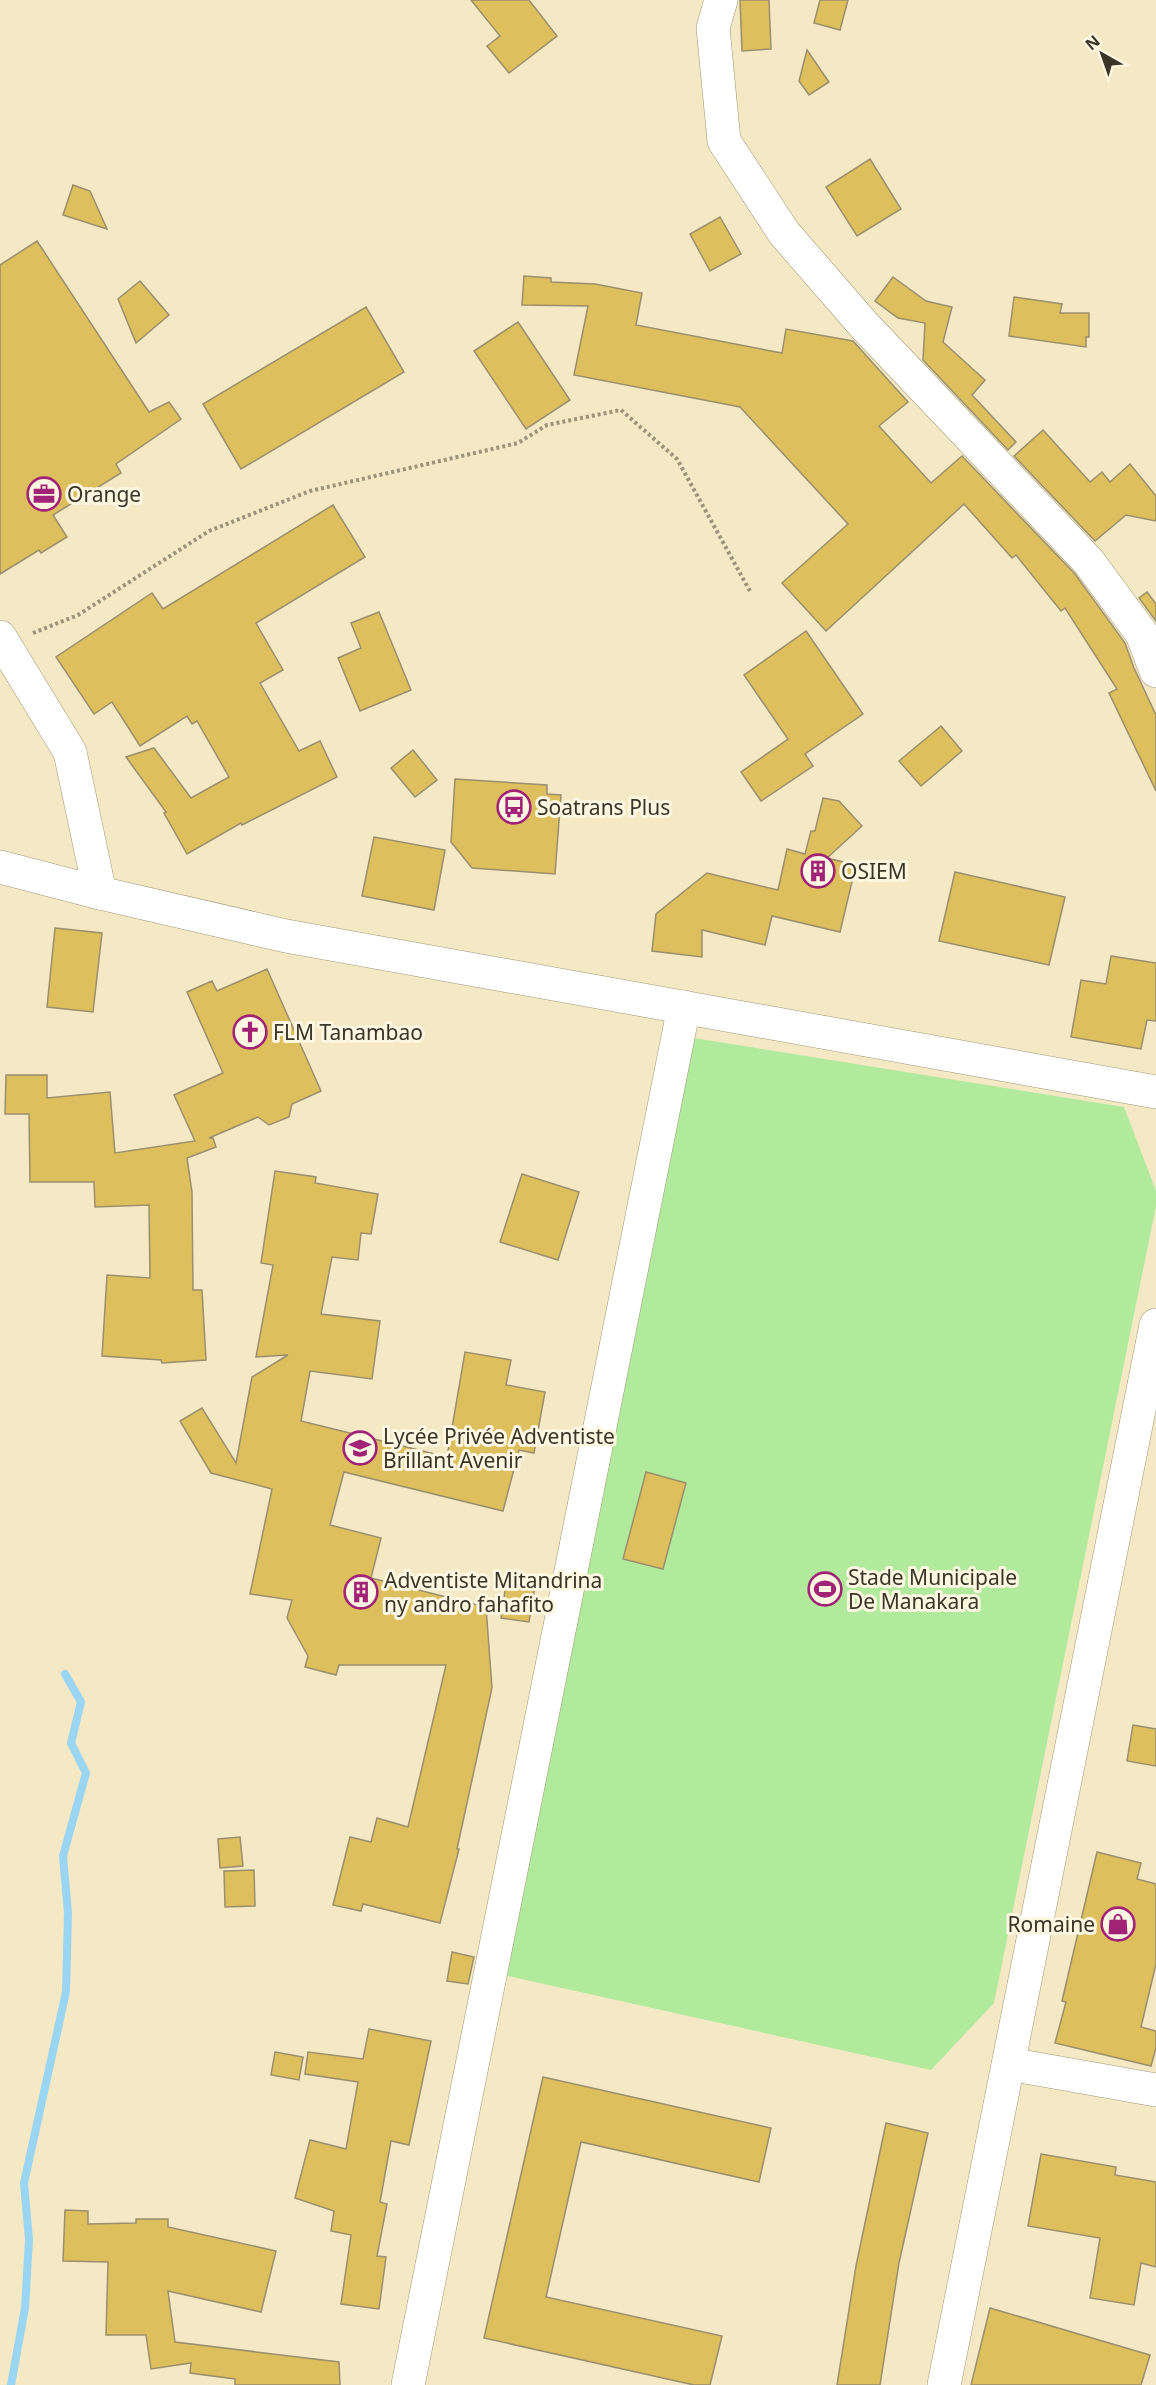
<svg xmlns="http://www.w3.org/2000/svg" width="1156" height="2385" font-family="'Noto Sans',sans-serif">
<rect width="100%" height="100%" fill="#f4e8c5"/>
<polygon fill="#b1ea9d" points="694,1038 1124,1107 1156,1191 1156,1206 994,2003 931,2070 486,1971"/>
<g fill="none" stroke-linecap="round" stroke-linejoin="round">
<polyline stroke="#9ad5f3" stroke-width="8" points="11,2385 25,2308 29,2240 24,2183 66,1992 68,1913 63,1856 86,1773 71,1743 81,1702 65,1674"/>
</g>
<g fill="#debf5d" stroke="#9a8f6e" stroke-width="1.5">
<polygon points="471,0 529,0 557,36 509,73 487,46 500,36"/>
<polygon points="740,0 769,0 771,49 742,51"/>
<polygon points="820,0 848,0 840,30 814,23"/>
<polygon points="807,50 829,82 809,95 799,81"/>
<polygon points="870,159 901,209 857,236 826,187"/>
<polygon points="73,185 90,191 107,229 63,215"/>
<polygon points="720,217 741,254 710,271 690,234"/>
<polygon points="37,241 149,412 169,402 181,419 116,464 121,473 53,515 67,537 41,553 39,550 0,574 0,265"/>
<polygon points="524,276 551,278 551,282 595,284 642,293 636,325 782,353 786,329 853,341 908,402 879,426 931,483 962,456 1075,574 1125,643 1134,668 1156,715 1156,791 1109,693 1117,689 1065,608 1061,611 1016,555 1012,558 964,504 826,631 782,583 848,524 740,407 574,375 588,306 522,305"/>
<polygon points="893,277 926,301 952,307 943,342 985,380 972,395 1016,442 1008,450 923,360 925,323 898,318 875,301"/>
<polygon points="140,281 169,315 136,343 118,299"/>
<polygon points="1014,297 1062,304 1060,313 1089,313 1089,337 1086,337 1086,347 1009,336"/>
<polygon points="366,307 404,372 241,469 203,404"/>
<polygon points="518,322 570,400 526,429 474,351"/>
<polygon points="1043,430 1090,482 1102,472 1110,482 1130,464 1156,496 1156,521 1126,515 1095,541 1014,456"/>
<polygon points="333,505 365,557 256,623 283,670 260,683 299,751 320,741 337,777 242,825 241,823 187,854 164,813 166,812 126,757 154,748 191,798 229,777 197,721 192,724 187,716 140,746 112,702 94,714 56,657 152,593 163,609"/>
<polygon points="1147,592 1156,604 1156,621 1139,598"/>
<polygon points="379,612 411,690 360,711 338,658 361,648 351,623"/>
<polygon points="806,631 863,714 805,754 813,766 761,801 741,772 788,739 744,675"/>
<polygon points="941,726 962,751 921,786 899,761"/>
<polygon points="413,750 437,780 415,797 391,768"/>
<polygon points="455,779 547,785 547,794 561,795 555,874 472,868 451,842"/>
<polygon points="823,798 839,801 862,826 827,858 856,865 840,932 772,916 765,945 702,930 702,957 652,951 656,914 707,873 778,890 787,849 805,854 811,831 815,831"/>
<polygon points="374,837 445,850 434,910 362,896"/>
<polygon points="955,872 1065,897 1049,965 939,941"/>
<polygon points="55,928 102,933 93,1012 47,1007"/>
<polygon points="1111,956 1156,963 1156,1021 1147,1020 1141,1049 1071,1037 1081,980 1106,984"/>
<polygon points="267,969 321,1091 292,1104 289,1117 269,1125 258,1117 209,1138 213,1138 216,1147 187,1158 192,1192 193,1290 202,1290 206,1360 162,1363 161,1360 102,1356 107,1275 150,1278 149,1205 95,1207 94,1182 30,1182 29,1114 5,1114 6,1075 47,1075 47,1098 110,1092 115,1153 195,1141 174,1095 223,1073 187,992 212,981 217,991"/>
<polygon points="275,1171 316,1177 315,1183 378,1194 371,1234 361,1233 358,1260 332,1257 321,1314 380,1321 372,1379 310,1371 301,1421 447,1457 465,1352 511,1360 506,1385 545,1392 534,1453 519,1450 503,1511 344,1472 330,1525 381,1538 371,1578 486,1607 492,1688 457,1849 459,1849 440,1923 363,1904 361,1911 333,1905 350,1837 371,1842 377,1818 408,1827 446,1665 339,1665 336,1675 305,1667 308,1656 287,1618 292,1600 250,1594 272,1489 211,1473 180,1421 202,1408 236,1463 252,1377 288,1355 256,1357 273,1265 261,1263"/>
<polygon points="522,1174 579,1192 558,1260 500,1242"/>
<polygon points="646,1472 686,1483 663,1569 623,1559"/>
<polygon points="507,1577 536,1581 529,1622 501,1618"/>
<polygon points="1133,1725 1156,1729 1156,1766 1127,1761"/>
<polygon points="240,1837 243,1866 220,1868 218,1839"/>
<polygon points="1097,1852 1141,1863 1137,1879 1156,1884 1156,1964 1141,2027 1156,2031 1156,2048 1151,2066 1055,2043 1066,2002 1062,2001"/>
<polygon points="254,1870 255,1906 225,1907 224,1871"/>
<polygon points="452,1952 474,1957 468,1984 447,1981"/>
<polygon points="369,2029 431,2041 409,2145 391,2141 380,2202 387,2204 377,2256 386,2257 379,2309 341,2304 351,2235 331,2231 334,2211 295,2198 310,2140 346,2149 358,2082 305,2074 308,2052 363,2059"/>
<polygon points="275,2052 303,2057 299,2080 271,2075"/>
<polygon points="543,2077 771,2128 759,2182 581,2142 546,2297 722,2336 710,2385 694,2385 484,2338"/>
<polygon points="886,2123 928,2133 899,2263 880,2385 837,2385 856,2266"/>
<polygon points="1041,2154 1116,2167 1115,2175 1156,2182 1156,2267 1141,2263 1134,2305 1090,2298 1100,2238 1028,2226"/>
<polygon points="65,2210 88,2211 88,2224 136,2223 136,2219 168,2219 168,2227 276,2251 261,2312 168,2291 175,2342 339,2362 340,2385 235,2385 235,2379 190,2373 191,2363 151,2369 146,2335 106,2335 108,2262 63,2261"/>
<polygon points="990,2308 1150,2355 1141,2385 971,2385"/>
</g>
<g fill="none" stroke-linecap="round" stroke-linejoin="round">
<g stroke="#a19675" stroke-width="34">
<g id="street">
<polyline points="721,0 713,28 724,141 784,233 863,324 1089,562 1142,634 1156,671"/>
<polyline points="1009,2064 1156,2090"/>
<polyline points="408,2385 684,1007"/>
</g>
</g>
<g stroke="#a19675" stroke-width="34">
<g id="secondary">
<polyline points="0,637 70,752 100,893 286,936 1156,1092"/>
<polyline points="0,867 100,893"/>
<polyline points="944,2385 1156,1325"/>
</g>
</g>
<polyline stroke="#9b937a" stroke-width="4" stroke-dasharray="3 3" stroke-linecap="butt" points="33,633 78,615 209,531 310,491 518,443 547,425 621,410 677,459 751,593"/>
<use href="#street" stroke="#fff" stroke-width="33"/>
<use href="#secondary" stroke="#fff" stroke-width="33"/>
</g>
<defs>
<g id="office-ring" transform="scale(1.725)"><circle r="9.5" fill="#fdf6e1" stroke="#a12376" stroke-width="1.5"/><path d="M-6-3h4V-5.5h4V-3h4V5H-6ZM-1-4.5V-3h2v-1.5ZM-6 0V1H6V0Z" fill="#a12376"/></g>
<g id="bus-ring" transform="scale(1.725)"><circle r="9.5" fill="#fdf6e1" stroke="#a12376" stroke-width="1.5"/><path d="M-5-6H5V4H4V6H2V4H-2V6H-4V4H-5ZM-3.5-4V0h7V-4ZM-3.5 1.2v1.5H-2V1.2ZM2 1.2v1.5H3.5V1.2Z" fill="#a12376"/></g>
<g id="building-ring" transform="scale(1.725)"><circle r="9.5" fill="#fdf6e1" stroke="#a12376" stroke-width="1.5"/><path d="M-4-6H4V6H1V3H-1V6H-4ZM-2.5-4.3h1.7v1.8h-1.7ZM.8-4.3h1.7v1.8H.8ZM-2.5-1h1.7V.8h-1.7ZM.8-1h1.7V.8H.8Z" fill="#a12376"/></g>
<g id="church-ring" transform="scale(1.725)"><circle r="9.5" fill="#fdf6e1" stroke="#a12376" stroke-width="1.5"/><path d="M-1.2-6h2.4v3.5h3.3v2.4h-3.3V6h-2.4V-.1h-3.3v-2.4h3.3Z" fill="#a12376"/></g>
<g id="school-ring" transform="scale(1.725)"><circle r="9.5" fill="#fdf6e1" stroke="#a12376" stroke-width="1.5"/><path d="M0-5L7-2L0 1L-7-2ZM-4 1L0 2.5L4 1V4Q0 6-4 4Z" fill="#a12376"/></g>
<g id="stadium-ring" transform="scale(1.725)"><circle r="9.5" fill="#fdf6e1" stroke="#a12376" stroke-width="1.5"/><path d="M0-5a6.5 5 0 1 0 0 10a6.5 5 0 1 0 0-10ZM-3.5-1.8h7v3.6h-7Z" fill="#a12376"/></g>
<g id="shop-ring" transform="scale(1.725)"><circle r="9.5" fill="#fdf6e1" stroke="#a12376" stroke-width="1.5"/><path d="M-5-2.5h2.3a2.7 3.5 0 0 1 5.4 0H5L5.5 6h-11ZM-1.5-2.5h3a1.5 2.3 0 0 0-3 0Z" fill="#a12376"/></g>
</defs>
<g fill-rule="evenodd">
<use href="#office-ring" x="44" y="494"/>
<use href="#bus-ring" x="514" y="807"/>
<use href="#building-ring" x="818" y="871"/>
<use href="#church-ring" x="250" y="1032"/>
<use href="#school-ring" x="360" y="1448"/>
<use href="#stadium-ring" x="825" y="1589"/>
<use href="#building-ring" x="361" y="1592"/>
<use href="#shop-ring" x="1118" y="1924"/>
</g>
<g text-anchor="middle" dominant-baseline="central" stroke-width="6" stroke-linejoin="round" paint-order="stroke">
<g font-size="21" fill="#393527" stroke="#fdf6e1" text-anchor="start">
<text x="67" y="494">Orange</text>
<text x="537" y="807">Soatrans Plus</text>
<text x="841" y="871">OSIEM</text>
<text x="273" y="1032">FLM Tanambao</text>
<text x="383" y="1436">Lycée Privée Adventiste<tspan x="383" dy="24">Brillant Avenir</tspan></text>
<text x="848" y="1577">Stade Municipale<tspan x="848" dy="24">De Manakara</tspan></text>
<text x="384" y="1580">Adventiste Mitandrina<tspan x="384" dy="24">ny andro fahafito</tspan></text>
<text x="1095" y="1924" text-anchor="end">Romaine</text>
</g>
</g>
<g transform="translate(1102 54) rotate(320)" stroke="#fdf6e1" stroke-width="4.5" paint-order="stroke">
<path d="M0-4.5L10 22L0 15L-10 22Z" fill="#393527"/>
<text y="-9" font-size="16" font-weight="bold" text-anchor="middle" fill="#393527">N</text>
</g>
</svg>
